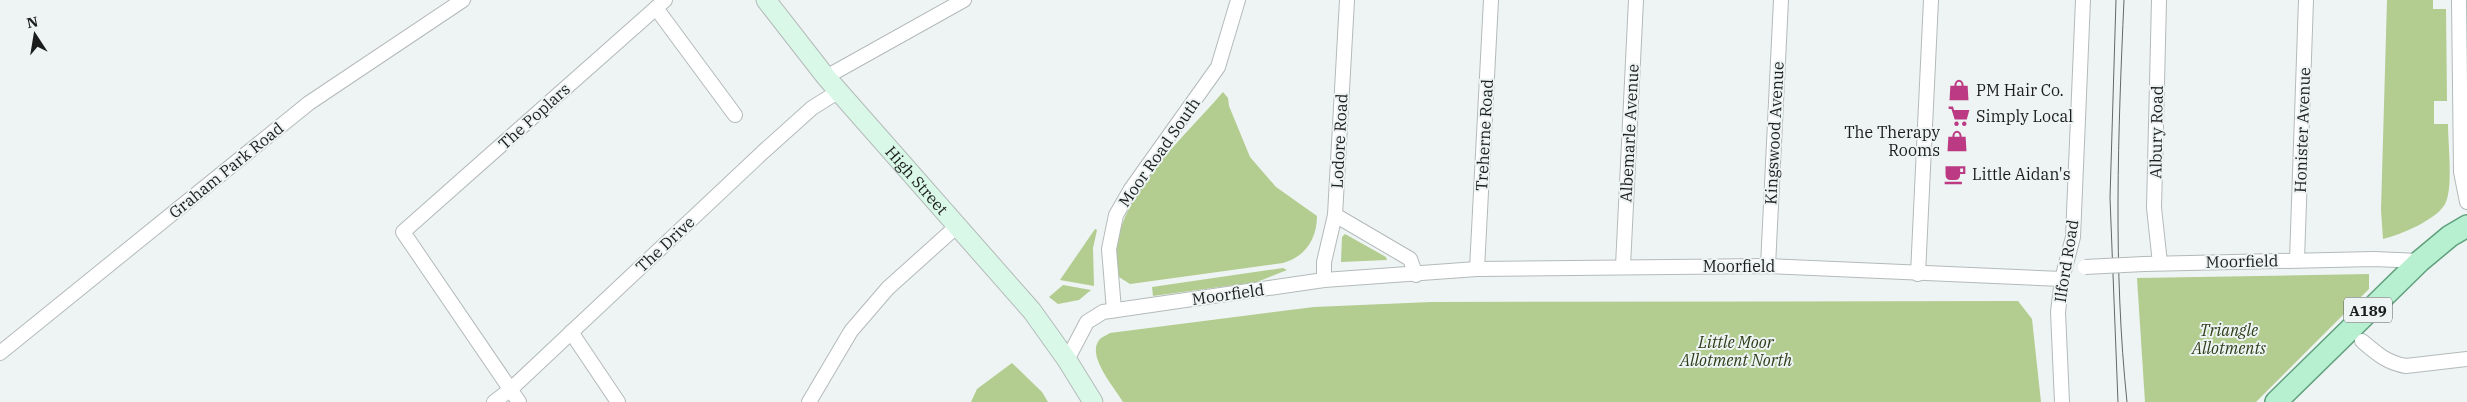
<svg xmlns="http://www.w3.org/2000/svg" width="2467" height="402" font-family="'IBM Plex Serif',serif">
<rect width="100%" height="100%" fill="#edf4f3"/>
<g fill="#b3cc8f">
<path d="M2387,0H2433V9H2446L2447,101H2434V124H2448C2448,143 2453,186 2446,202C2439,219 2400,235 2383,239L2381,210Z"/>
<path d="M1223,92L1228,98L1229,106L1250,157L1276,187L1317,216C1317,239 1305,257 1283,263L1130,284L1119,277C1099,211 1185,137 1223,92Z"/>
<polygon points="1095,229 1097,230 1093,248 1094,286 1060,280"/>
<polygon points="1345,234 1386,257 1387,260 1341,262 1342,237"/>
<polygon points="1283,268 1287,270 1257,282 1153,296 1152,287"/>
<polygon points="2369,274 2369,289 2256,402 2145,402 2137,278"/>
<polygon points="1063,285 1091,290 1079,300 1058,304 1049,297"/>
<path d="M2018,301L2032,319L2041,402H1123C1115,388 1085,355 1100,339C1102,337 1107,335 1110,333L1314,307L1431,302Z"/>
<polygon points="1012,363 1042,392 1048,402 971,402 977,389"/>
</g>
<g fill="none" stroke-linecap="round" stroke-linejoin="round">
<g stroke="#b4baba" stroke-width="16">
<g id="minor">
<polyline points="2159,0 2154,208 2160,263"/>
<polyline points="2459,0 2461,172 2467,202"/>
<polyline points="656,8 735,115"/>
<polyline points="826,77 964,0"/>
<polyline points="1335,215 1410,259 1416,275"/>
<polyline points="2297,260 2306,0"/>
<polyline points="2144,264 2374,259 2420,261"/>
<polyline points="1623,266 1636,0"/>
<polyline points="1768,266 1781,0"/>
<polyline points="1477,269 1491,0"/>
<polyline points="1918,274 1931,0"/>
<polyline points="1324,280 1324,262 1335,215 1347,0"/>
<polyline points="1114,310 1109,249 1116,215 1131,189 1218,67 1238,0"/>
<polyline points="571,332 618,402"/>
<path d="M2362,341C2376,353 2387,363 2406,366L2467,359"/>
<polyline points="0,353 309,103 463,0"/>
<polyline points="1067,360 1087,322 1103,312 1324,280 1477,269 1768,266 2062,279"/>
<polyline points="494,402 511,389 763,152 812,108 839,91"/>
<polyline points="519,402 403,232 665,0"/>
<polyline points="809,402 851,331 888,288 957,226"/>
<polyline points="2062,402 2058,312 2062,279 2073,237 2083,0"/>
</g>
</g>
<g stroke="#b4baba" stroke-width="21">
<g id="secondary">
<path id="s1" d="M766,0L826,77L1032,311L1067,360L1093,402"/>
</g>
</g>
<g stroke="#60a07d" stroke-width="24">
<polyline id="primary" points="2276,402 2420,261 2450,236 2467,226"/>
</g>
<use href="#minor" stroke="#fff" stroke-width="14"/>
<use href="#secondary" stroke="#daf8e7" stroke-width="19"/>
<use href="#primary" stroke="#b6f0d0" stroke-width="21"/>
<g stroke="#646867" stroke-width="1">
<polyline points="2116,0 2110,198 2118,402"/>
<path d="M2124,0C2118,133 2113,269 2127,402"/>
</g>
<g stroke="#b4baba" stroke-width="16" stroke-linecap="butt">
<polyline id="minor-bridge" points="2085,267 2144,264"/>
</g>
<use href="#minor-bridge" stroke="#fff" stroke-width="14"/>
</g>
<defs>
<g id="shop-bare" transform="scale(1.725)"><path d="M-5-2.5h2.3a2.7 3.5 0 0 1 5.4 0H5L5.5 6h-11ZM-1.5-2.5h3a1.5 2.3 0 0 0-3 0Z" fill="#bb3a83" stroke="#edf4f3" stroke-width="2.5" paint-order="stroke"/></g>
<g id="supermarket-bare" transform="scale(1.725)"><path d="M-6-5.5h2.5l.6 2H6L4.5 2H-2.5L-4.4-4H-6ZM-1.5 3.2a1.3 1.3 0 1 0 .1 0ZM3 3.2a1.3 1.3 0 1 0 .1 0Z" fill="#bb3a83" stroke="#edf4f3" stroke-width="2.5" paint-order="stroke"/></g>
<g id="cafe-bare" transform="scale(1.725)"><path d="M-5.5-4.5H6V0H3Q3 3.5 0 3.5H-2.5Q-5.5 3.5-5.5 0ZM3-3.2v2h1.7v-2ZM-6 4.5H4V6H-6Z" fill="#bb3a83" stroke="#edf4f3" stroke-width="2.5" paint-order="stroke"/></g>
</defs>
<g fill-rule="evenodd">
<use href="#shop-bare" x="1959" y="90"/>
<use href="#supermarket-bare" x="1959" y="116"/>
<use href="#shop-bare" x="1957" y="141"/>
<use href="#cafe-bare" x="1955" y="174"/>
</g>
<g text-anchor="middle" dominant-baseline="central" stroke-width="4" stroke-linejoin="round" paint-order="stroke">
<rect fill="#edf4f3" stroke="#5a5e5d" stroke-width="1" x="2344" y="297.5" width="48" height="25" rx="4"/>
<g font-size="15" font-weight="bold" fill="#1b1d1d">
<text x="2368" y="310">A189</text>
</g>
<g font-size="16" fill="#1b1d1d" stroke="#edf4f3" text-anchor="start">
<text x="1976" y="90">PM Hair Co.</text>
<text x="1976" y="116">Simply Local</text>
<text x="1940" y="132" text-anchor="end">The Therapy<tspan x="1940" dy="18">Rooms</tspan></text>
<text x="1972" y="174">Little Aidan's</text>
</g>
<g font-size="16" fill="#1b1d1d" stroke="#edf4f3">
<text transform="translate(534 116) rotate(-42)">The Poplars</text>
<text transform="translate(2302 130) rotate(-88)">Honister Avenue</text>
<text transform="translate(2156 132) rotate(-89)">Albury Road</text>
<text transform="translate(1629 133) rotate(-87)">Albemarle Avenue</text>
<text transform="translate(1774 133) rotate(-87)">Kingswood Avenue</text>
<text transform="translate(1484 135) rotate(-87)">Treherne Road</text>
<text transform="translate(1339 141) rotate(-87)">Lodore Road</text>
<text transform="translate(1159 152) rotate(-55)">Moor Road South</text>
<text transform="translate(226 170) rotate(-39)">Graham Park Road</text>
<text stroke="none"><textPath href="#s1" startOffset="235">High Street</textPath></text>
<text transform="translate(665 244) rotate(-43)">The Drive</text>
<text transform="translate(2066 261) rotate(-81)">Ilford Road</text>
<text transform="translate(2242 261) rotate(-1)">Moorfield</text>
<text x="1739" y="266">Moorfield</text>
<text transform="translate(1228 294) rotate(-8)">Moorfield</text>
</g>
<g font-size="16" font-style="italic" fill="#2f3c18" stroke="#edf4f3">
<text x="2229" y="330">Triangle<tspan x="2229" dy="18">Allotments</tspan></text>
<text x="1736" y="342">Little Moor<tspan x="1736" dy="18">Allotment North</tspan></text>
</g>
</g>
<g transform="translate(35 35) rotate(348)" stroke="#edf4f3" stroke-width="4" paint-order="stroke">
<path d="M0-4L9 19L0 12L-9 19Z" fill="#1b1d1d"/>
<text y="-8" font-size="14" font-weight="bold" text-anchor="middle" fill="#1b1d1d">N</text>
</g>
</svg>
